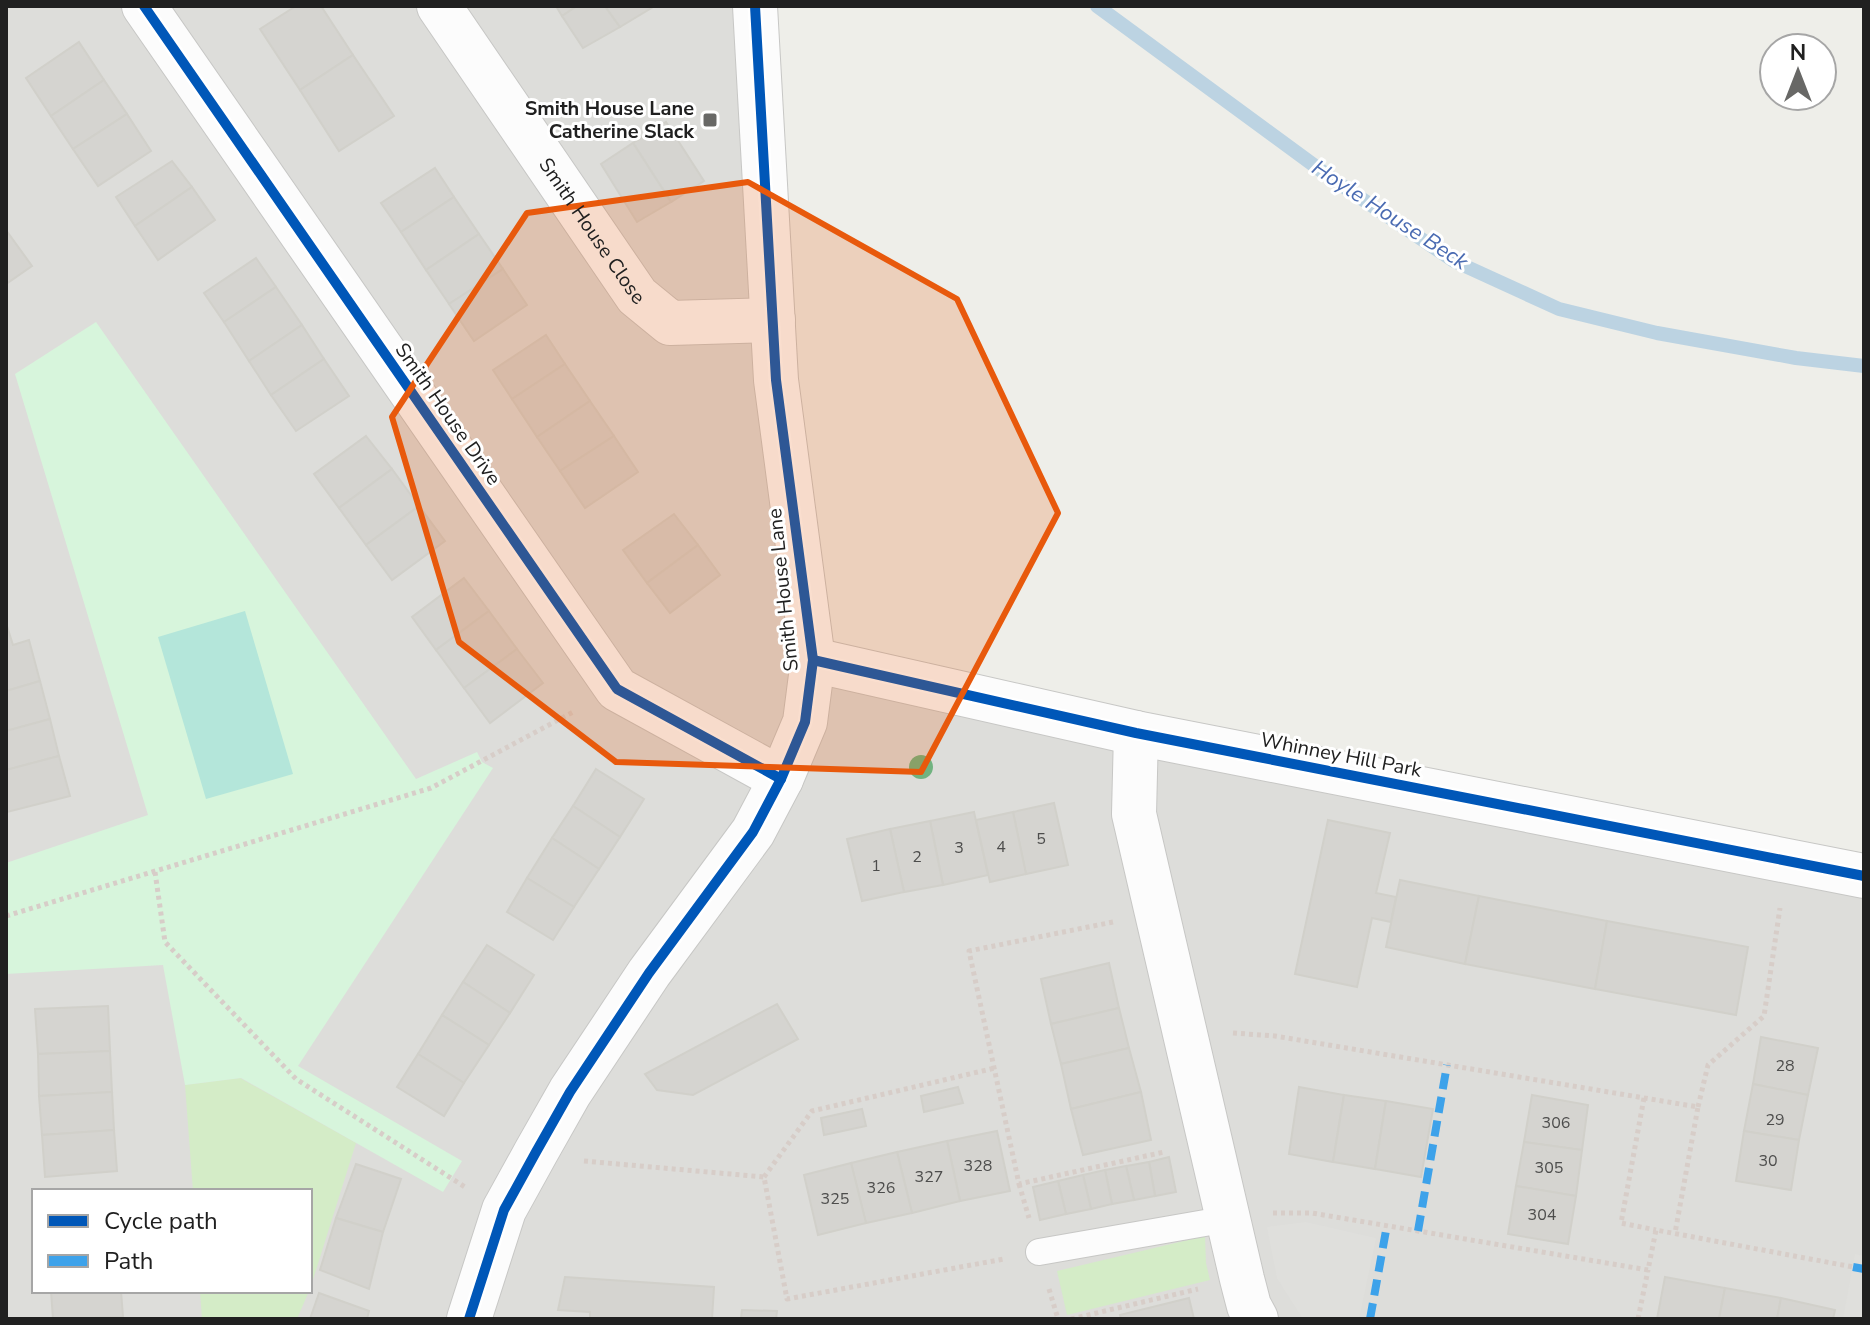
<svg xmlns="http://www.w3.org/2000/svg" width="1870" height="1325" font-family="'Nunito Sans',sans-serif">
<rect width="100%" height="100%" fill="#eeeee9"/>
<path fill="#ddddda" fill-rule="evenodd" d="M6,6H755L813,660L1864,853V1319H6ZM34,1191H310V1291H34Z"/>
<g fill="#d4ecc7">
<polygon points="240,1078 356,1143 310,1289 310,1191 193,1191 185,1085"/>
<polygon points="1205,1236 1206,1263 1210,1280 1067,1315 1057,1271"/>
<polygon points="200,1291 309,1291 297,1319 202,1319"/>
</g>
<polygon fill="#d7f5dc" points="96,322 416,779 477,752 482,762 493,768 298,1066 462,1161 443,1192 241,1078 185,1085 163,965 6,974 6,863 148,815 15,374"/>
<polygon fill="#b4e6da" points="245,611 293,774 206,799 158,637"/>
<g fill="#dfdfdc">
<polygon points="1306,1222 1376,1238 1359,1319 1303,1319 1277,1278 1267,1227"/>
<polygon points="1855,1254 1864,1256 1864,1319 1843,1319"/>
</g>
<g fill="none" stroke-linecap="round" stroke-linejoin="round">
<polyline stroke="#bcd3e2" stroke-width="14" points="1097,6 1334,180 1454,261 1559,309 1657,333 1796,358 1864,366"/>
</g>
<g fill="#d5d4d0" stroke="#d1d0ca" stroke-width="2">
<polygon points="296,6 321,6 353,55 300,90 260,29"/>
<polygon points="556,6 577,6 562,16"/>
<polygon points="577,6 605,6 620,27 583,48 562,16"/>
<polygon points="605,6 652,6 653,7 620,27"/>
<polygon points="79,42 104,80 51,116 26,78"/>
<polygon points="353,55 394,116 339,151 300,90"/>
<polygon points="104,80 127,114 73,149 51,116"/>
<polygon points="127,114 151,151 98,186 73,149"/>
<polygon points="666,122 704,181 671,202 633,143"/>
<polygon points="633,143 671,202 637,222 601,164"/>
<polygon points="172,161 192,187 135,226 116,197"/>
<polygon points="435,168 454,197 401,232 381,203"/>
<polygon points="192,187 215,220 158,260 135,226"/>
<polygon points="454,197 479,234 426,270 401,232"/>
<polygon points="6,230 32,266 6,284"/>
<polygon points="479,234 503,269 449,304 426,270"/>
<polygon points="256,258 276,287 224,322 204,293"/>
<polygon points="503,269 527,305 474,341 449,304"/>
<polygon points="276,287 302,325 249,361 224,322"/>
<polygon points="302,325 324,359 271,395 249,361"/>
<polygon points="546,335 565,364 512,399 493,370"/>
<polygon points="324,359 349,396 296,431 271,395"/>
<polygon points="565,364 590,401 537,437 512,399"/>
<polygon points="590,401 614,436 560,471 537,437"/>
<polygon points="366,436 392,469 339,508 314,474"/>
<polygon points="614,436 638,472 585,508 560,471"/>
<polygon points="392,469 419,506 366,545 339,508"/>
<polygon points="419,506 445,541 392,580 366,545"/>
<polygon points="674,514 698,545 647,583 623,550"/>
<polygon points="698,545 720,575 670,613 647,583"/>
<polygon points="464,578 489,611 436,650 412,617"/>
<polygon points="489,611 517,649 464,688 436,650"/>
<polygon points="6,623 13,645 29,640 40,681 6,691"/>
<polygon points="517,649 543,683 490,723 464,688"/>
<polygon points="40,681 50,719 6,731 6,691"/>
<polygon points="50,719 59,756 6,770 6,731"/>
<polygon points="59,756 70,796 7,812 6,770"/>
<polygon points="596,769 644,799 620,837 573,806"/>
<polygon points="1054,803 1068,865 1026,874 1013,812"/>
<polygon points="573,806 620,837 599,869 552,838"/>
<polygon points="974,812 988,875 943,885 930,821"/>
<polygon points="1013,812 1026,874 990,882 976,820"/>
<polygon points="1328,820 1390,833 1376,893 1396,897 1391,922 1372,918 1357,987 1295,974"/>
<polygon points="930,821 943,885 904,892 890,829"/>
<polygon points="890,829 904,892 862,901 847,839"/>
<polygon points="552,838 599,869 574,907 527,878"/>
<polygon points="527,878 574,907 553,940 507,912"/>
<polygon points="1400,880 1479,896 1465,964 1386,947"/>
<polygon points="1479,896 1607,921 1595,989 1465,964"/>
<polygon points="1607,921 1748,947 1736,1015 1595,989"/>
<polygon points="487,945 534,975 510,1013 463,982"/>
<polygon points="1109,963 1119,1008 1051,1024 1041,979"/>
<polygon points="463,982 510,1013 489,1045 442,1015"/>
<polygon points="777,1004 798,1039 693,1095 657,1090 645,1074"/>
<polygon points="108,1006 110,1051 38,1054 35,1009"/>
<polygon points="1119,1008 1129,1048 1061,1064 1051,1024"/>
<polygon points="442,1015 489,1045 464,1083 418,1054"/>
<polygon points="1761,1037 1818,1048 1808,1095 1753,1084"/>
<polygon points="1129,1048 1141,1092 1071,1109 1061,1064"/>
<polygon points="110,1051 112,1092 39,1096 38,1054"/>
<polygon points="418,1054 464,1083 444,1116 397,1087"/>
<polygon points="1753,1084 1808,1095 1799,1140 1744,1131"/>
<polygon points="958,1087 963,1103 924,1112 921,1096"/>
<polygon points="1299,1087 1344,1095 1333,1162 1289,1154"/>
<polygon points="112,1092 114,1130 42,1135 39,1096"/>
<polygon points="1141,1092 1151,1140 1083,1155 1071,1109"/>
<polygon points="1344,1095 1386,1101 1375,1169 1333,1162"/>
<polygon points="1532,1095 1588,1105 1582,1150 1524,1142"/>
<polygon points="1386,1101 1433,1109 1421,1177 1375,1169"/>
<polygon points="862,1109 866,1126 824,1135 821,1118"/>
<polygon points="114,1130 117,1171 45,1177 42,1135"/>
<polygon points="997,1131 1010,1191 960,1201 947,1141"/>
<polygon points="1744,1131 1799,1140 1791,1190 1736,1181"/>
<polygon points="947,1141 960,1201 912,1213 897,1152"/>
<polygon points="1524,1142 1582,1150 1576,1196 1516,1186"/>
<polygon points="897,1152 912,1213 866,1223 851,1163"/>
<polygon points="1169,1157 1176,1192 1155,1196 1149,1162"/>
<polygon points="1149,1162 1155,1196 1134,1200 1126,1166"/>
<polygon points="851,1163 866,1223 818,1235 804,1175"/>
<polygon points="356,1164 401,1179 383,1232 336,1218"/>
<polygon points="1126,1166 1134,1200 1112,1204 1105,1170"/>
<polygon points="1105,1170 1112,1204 1091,1209 1083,1175"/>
<polygon points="1083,1175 1091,1209 1066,1214 1058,1181"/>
<polygon points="1058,1181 1066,1214 1040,1220 1033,1187"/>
<polygon points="1516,1186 1576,1196 1568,1244 1508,1234"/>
<polygon points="336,1218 383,1232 369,1289 320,1270"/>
<polygon points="565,1277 714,1287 712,1319 590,1319 590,1312 558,1310"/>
<polygon points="1665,1277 1725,1288 1719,1319 1657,1319"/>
<polygon points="1725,1288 1781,1298 1777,1319 1719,1319"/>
<polygon points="51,1291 121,1291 123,1317 53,1319"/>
<polygon points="319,1293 369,1311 367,1319 310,1319"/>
<polygon points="1189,1298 1194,1319 1121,1319 1120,1315"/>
<polygon points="1781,1298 1835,1310 1833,1319 1777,1319"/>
<polygon points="742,1310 777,1311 776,1319 741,1319"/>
</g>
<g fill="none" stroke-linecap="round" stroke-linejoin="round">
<g stroke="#c7c7c5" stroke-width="28">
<polyline id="lane" points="1039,1252 1228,1219"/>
</g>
<g stroke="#c7c7c5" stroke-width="46">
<g id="street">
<polyline points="144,6 617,689 781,779"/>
<path id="s1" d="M439,6L637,296L670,323L773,320"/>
<polyline points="813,660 1136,733 1864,876"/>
<polyline points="1136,733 1134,814 1242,1279 1249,1306 1256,1319"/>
<polyline points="469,1319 504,1210 536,1152 570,1092 649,973 753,832 781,779 805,722 813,660 776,380 755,6"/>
</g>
</g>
<g stroke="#d7cdc8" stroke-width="5" stroke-dasharray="4 4" stroke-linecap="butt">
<polyline points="155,872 165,942 296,1079 465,1187"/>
<polyline points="6,916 431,788 575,711"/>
<polyline points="1113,922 969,951 1019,1184 1164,1152"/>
<polyline points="1233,1033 1275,1036 1698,1107 1675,1233"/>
<polyline points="1644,1098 1621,1223 1656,1230"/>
<polyline points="1698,1107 1708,1065 1764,1016 1780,908"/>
<polyline points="584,1161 764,1177 787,1299 1004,1259"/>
<polyline points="764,1177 812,1111 995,1068"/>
<polyline points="1019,1184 1029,1218"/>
<polyline points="1273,1213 1312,1213 1648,1270 1656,1230 1853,1267"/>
<polyline points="1049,1289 1058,1319"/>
<polyline points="1071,1319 1198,1289"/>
<polyline points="1638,1319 1648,1270"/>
</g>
<use href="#lane" stroke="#fcfcfc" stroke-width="26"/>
<use href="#street" stroke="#fcfcfc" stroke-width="44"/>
<g stroke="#3da2ea" stroke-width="8" stroke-dasharray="16 8" stroke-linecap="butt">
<polyline points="1418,1231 1447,1065"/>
<polyline points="1853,1267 1864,1269"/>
<polyline points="1370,1319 1387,1225"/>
</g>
<g stroke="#fff" stroke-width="15">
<g id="cycleway">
<polyline points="144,6 617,689 781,779"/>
<polyline points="813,660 1136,733 1864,876"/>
<polyline points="469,1319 504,1210 536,1152 570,1092 649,973 753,832 781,779 805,722 813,660 776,380 755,6"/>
</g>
</g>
<use href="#cycleway" stroke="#0057b8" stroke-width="10"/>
</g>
<circle fill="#71b380" cx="921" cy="767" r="12"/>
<path fill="#e8590c" fill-opacity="0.2" stroke="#e8590c" stroke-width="6" stroke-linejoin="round" d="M748,182L957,299L1058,513L921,772L616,762L459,642L392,417L527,213Z"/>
<rect fill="#686866" stroke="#fff" stroke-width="3" x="702" y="112" width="16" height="16" rx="4"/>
<g text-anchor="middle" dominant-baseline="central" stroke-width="6" stroke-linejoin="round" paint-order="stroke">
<g font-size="16" fill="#4d4d4c">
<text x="1041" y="839">5</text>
<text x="1001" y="847">4</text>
<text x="959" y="848">3</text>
<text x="917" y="857">2</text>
<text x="876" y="866">1</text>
<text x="1785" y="1066">28</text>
<text x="1775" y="1120">29</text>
<text x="1556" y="1123">306</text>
<text x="1768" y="1161">30</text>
<text x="978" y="1166">328</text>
<text x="1549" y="1168">305</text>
<text x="929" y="1177">327</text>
<text x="881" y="1188">326</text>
<text x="835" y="1199">325</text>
<text x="1542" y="1215">304</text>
</g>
<g font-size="20" font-weight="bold" fill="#202020" stroke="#fff" text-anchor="end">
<text x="694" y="108">Smith House Lane<tspan x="694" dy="23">Catherine Slack</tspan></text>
</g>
<g font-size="20" fill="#202020" stroke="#fff">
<text stroke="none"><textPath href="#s1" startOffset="272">Smith House Close</textPath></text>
<text transform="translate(448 414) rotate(55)">Smith House Drive</text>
<text transform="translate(783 590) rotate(-96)">Smith House Lane</text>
<text transform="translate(1341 755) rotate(11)">Whinney Hill Park</text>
</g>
<g font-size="22" font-style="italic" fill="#4a6bb2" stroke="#fff">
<text transform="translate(1390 215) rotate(33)">Hoyle House Beck</text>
</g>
</g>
<rect width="1870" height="1325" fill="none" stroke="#202020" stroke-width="16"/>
<rect x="32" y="1189" width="280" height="104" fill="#ffffff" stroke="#a6a6a6" stroke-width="2"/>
<rect x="48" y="1215" width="40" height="12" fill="#0057b8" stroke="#a6a6a6" stroke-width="2"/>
<text x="104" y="1229" font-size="24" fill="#202020">Cycle path</text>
<rect x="48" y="1255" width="40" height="12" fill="#3da2ea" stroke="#a6a6a6" stroke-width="2"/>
<text x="104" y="1269" font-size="24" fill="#202020">Path</text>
<g transform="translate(1798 72)"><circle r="38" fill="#ffffff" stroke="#a6a6a6" stroke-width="2"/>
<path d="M0-6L14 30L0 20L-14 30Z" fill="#686866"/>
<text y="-12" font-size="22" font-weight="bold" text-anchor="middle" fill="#202020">N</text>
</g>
</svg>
